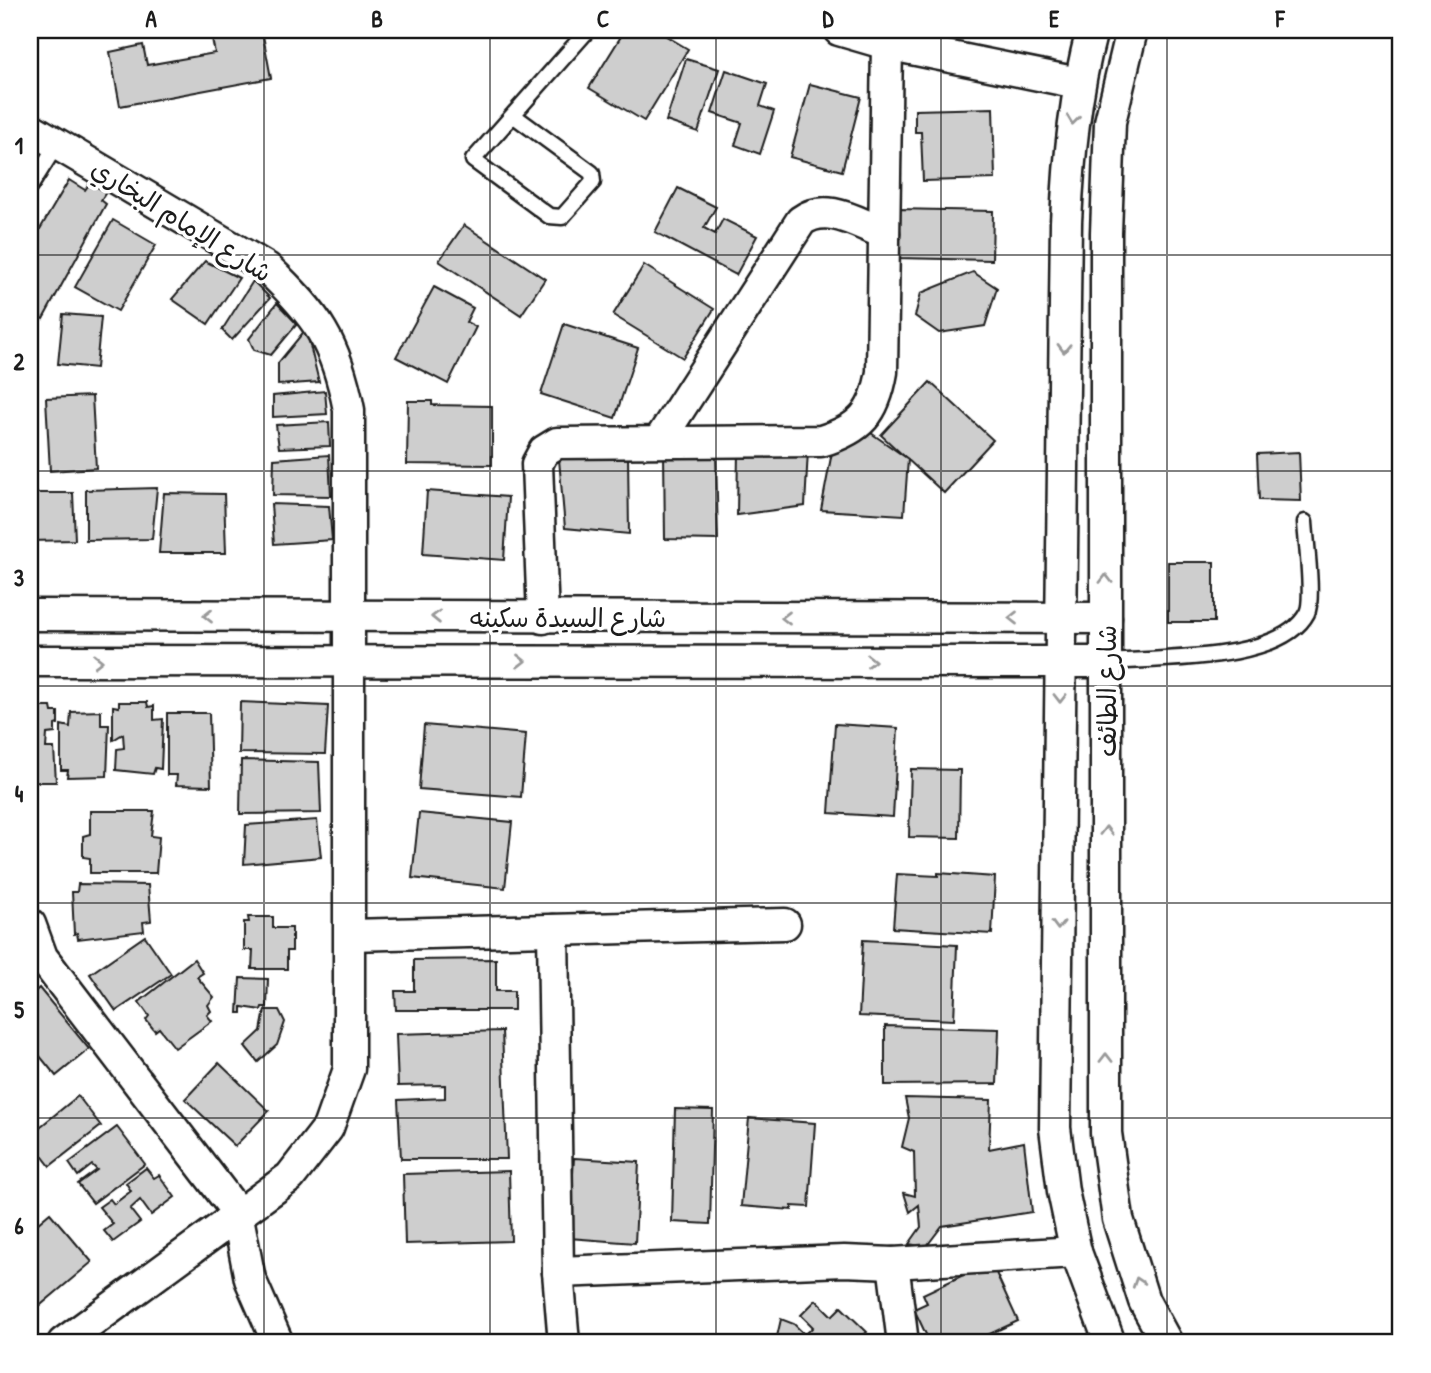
<svg xmlns="http://www.w3.org/2000/svg" width="1431" height="1373" font-family="'Patrick Hand','Playpen Sans Arabic',sans-serif">
<rect width="100%" height="100%" fill="#fff"/>
<filter id="ink" filterUnits="userSpaceOnUse"><feTurbulence type="fractalNoise" baseFrequency=".0143" numOctaves="2"/><feDisplacementMap in="SourceGraphic" scale="14" xChannelSelector="R" yChannelSelector="G"/><feConvolveMatrix kernelMatrix="1 2 1 2 8 2 1 2 1" color-interpolation-filters="sRGB"/></filter>
<g filter="url(#ink)">
<g fill="#cecece" stroke="#1c1c1c" stroke-width="2">
<polygon points="210,30 262,30 271,78 120,106 110,52 143,45 147,65 215,53"/>
<polygon points="625,30 656,30 688,49 644,121 589,88"/>
<polygon points="686,59 719,69 698,132 666,121"/>
<polygon points="726,70 767,84 760,106 774,111 760,154 735,145 742,123 712,113"/>
<polygon points="810,84 861,97 842,171 790,157"/>
<polygon points="993,108 995,179 923,181 921,132 915,132 915,110"/>
<polygon points="69,180 85,190 90,183 106,192 101,200 106,204 43,319 30,311 30,246"/>
<polygon points="678,188 716,207 704,228 715,234 723,219 757,236 736,275 655,232"/>
<polygon points="896,209 993,211 992,260 896,258"/>
<polygon points="113,220 156,245 118,311 75,287"/>
<polygon points="464,225 545,279 521,315 439,261"/>
<polygon points="205,261 239,278 208,324 172,299"/>
<polygon points="644,265 714,309 683,358 613,315"/>
<polygon points="973,272 997,288 985,326 939,333 915,316 921,293"/>
<polygon points="253,281 270,298 232,340 222,330"/>
<polygon points="434,287 473,308 466,322 476,327 448,384 396,357"/>
<polygon points="277,303 297,324 271,355 254,350 249,339"/>
<polygon points="63,314 101,317 96,368 58,364"/>
<polygon points="564,324 638,348 615,418 541,394"/>
<polygon points="306,329 319,382 278,385 278,363"/>
<polygon points="30,339 35,339 33,373 30,373"/>
<polygon points="930,382 993,440 944,493 881,435"/>
<polygon points="325,391 327,414 273,417 273,396"/>
<polygon points="92,396 96,468 50,471 46,398"/>
<polygon points="408,401 432,401 432,405 492,406 492,465 407,464"/>
<polygon points="329,422 330,446 279,448 276,425"/>
<polygon points="871,433 908,459 904,515 821,510 832,452"/>
<polygon points="808,450 805,506 737,515 738,451"/>
<polygon points="664,451 716,453 718,540 665,539"/>
<polygon points="1299,452 1301,501 1259,500 1257,454"/>
<polygon points="329,455 331,496 273,495 274,459"/>
<polygon points="628,455 629,534 565,528 559,459"/>
<polygon points="157,488 152,539 86,540 86,490"/>
<polygon points="427,491 508,497 504,560 423,554"/>
<polygon points="30,493 73,493 75,540 30,541"/>
<polygon points="164,493 224,494 226,553 159,553"/>
<polygon points="271,504 329,506 332,540 274,544"/>
<rect x="1168" y="562" width="46" height="60"/>
<polygon points="119,702 147,702 148,707 154,706 154,720 163,719 161,769 155,768 153,774 116,770 117,749 124,748 123,734 113,740 113,706 119,707"/>
<polygon points="240,702 328,706 325,754 239,753"/>
<polygon points="35,707 51,707 52,712 58,712 58,724 55,725 55,733 47,734 46,748 54,748 56,782 30,782 30,716 34,716"/>
<polygon points="101,711 101,725 109,725 107,776 67,777 68,770 61,770 61,725 70,727 71,712"/>
<polygon points="167,713 209,713 211,786 176,785 177,775 167,775"/>
<polygon points="835,724 898,728 893,817 829,813"/>
<polygon points="424,725 526,734 521,797 419,789"/>
<polygon points="241,760 319,762 321,813 240,814"/>
<polygon points="911,769 960,770 959,838 909,837"/>
<polygon points="90,811 154,811 151,836 159,837 156,873 90,873 90,858 83,857 83,836 90,834"/>
<polygon points="419,813 512,822 505,888 412,878"/>
<polygon points="317,820 321,857 244,864 246,825"/>
<polygon points="938,873 995,877 992,934 893,928 897,874 938,876"/>
<polygon points="78,884 148,885 151,921 143,922 144,931 78,939 77,933 74,934 72,892 77,892"/>
<polygon points="248,917 273,917 273,928 292,928 292,951 287,951 287,969 252,969 253,950 244,950 244,922 249,922"/>
<polygon points="145,936 171,974 116,1011 90,974"/>
<polygon points="863,940 957,945 954,1020 859,1016"/>
<polygon points="194,959 203,973 197,977 214,997 208,1005 211,1011 207,1015 212,1021 175,1048 159,1028 155,1031 146,1020 149,1016 139,1002"/>
<polygon points="496,959 496,991 514,991 514,1010 396,1010 395,991 414,991 414,960"/>
<polygon points="240,978 268,979 267,1007 262,1007 261,1010 242,1007 242,1013 238,1013"/>
<polygon points="39,988 89,1049 56,1076 30,1044 30,996"/>
<polygon points="265,1010 279,1010 285,1022 277,1045 258,1062 245,1046 261,1031"/>
<polygon points="885,1026 999,1029 997,1084 885,1085"/>
<polygon points="502,1031 507,1159 401,1159 398,1100 445,1098 445,1085 398,1086 396,1034"/>
<polygon points="219,1063 269,1111 235,1146 185,1099"/>
<polygon points="78,1096 101,1126 50,1166 30,1140 30,1135"/>
<polygon points="905,1098 991,1100 989,1149 1024,1142 1032,1212 942,1226 926,1247 909,1244 921,1227 919,1205 910,1212 904,1193 915,1196 914,1152 902,1147 909,1118"/>
<polygon points="675,1109 713,1110 710,1224 672,1222"/>
<polygon points="749,1118 815,1123 809,1207 792,1206 792,1210 741,1206"/>
<polygon points="117,1127 145,1164 93,1203 78,1184 97,1170 92,1165 78,1176 69,1163"/>
<polygon points="574,1158 639,1162 635,1243 569,1238"/>
<polygon points="146,1168 154,1178 159,1175 175,1197 151,1215 140,1200 130,1209 140,1222 113,1242 104,1231 113,1224 99,1207 110,1199 114,1204 131,1191 126,1183"/>
<polygon points="509,1171 511,1241 405,1244 403,1174"/>
<polygon points="50,1213 92,1262 30,1314 30,1230"/>
<polygon points="991,1262 1018,1321 970,1343 930,1343 914,1309 927,1303 923,1294"/>
<polygon points="816,1300 832,1316 841,1307 867,1332 858,1341 860,1343 779,1343 776,1341 781,1319 794,1324 805,1335 813,1327 801,1315"/>
</g>
<g fill="none" stroke-linecap="round" stroke-linejoin="round">
<g stroke="#1c1c1c" stroke-width="19">
<g id="service">
<polyline points="513,115 592,173 593,182 562,217 549,216 473,160 588,30"/>
<polyline points="30,187 57,144"/>
<path d="M1106,662C1156,658 1281,663 1307,613C1314,600 1306,540 1305,522"/>
</g>
</g>
<g stroke="#1c1c1c" stroke-width="35">
<g id="minor">
<polyline points="839,30 887,44 1078,83"/>
<path d="M1092,30C1075,94 1069,156 1066,222L1055,1128L1063,1191L1076,1252L1110,1343"/>
<polyline points="1132,30 1110,122 1106,233 1106,1133 1118,1219 1144,1301 1167,1343"/>
<path d="M30,128L267,268C317,315 336,342 349,410V1069L328,1128L290,1177L63,1343"/>
<path d="M659,441L801,221C827,202 857,223 884,233"/>
<polyline points="30,615 1106,618"/>
<path d="M543,618L537,464L544,451L557,443L821,441C861,429 875,413 882,372L887,44"/>
<polyline points="30,661 1106,662"/>
<polyline points="30,924 42,957 237,1212 250,1279 278,1343"/>
<polyline points="553,930 558,1272 564,1343"/>
<polyline points="350,935 785,924"/>
<polyline points="893,1263 903,1343"/>
<polyline points="558,1272 844,1261 893,1263 1076,1252"/>
</g>
</g>
<use href="#service" stroke="#fff" stroke-width="14"/>
<use href="#minor" stroke="#fff" stroke-width="30"/>
</g>
<defs><path id="oneway-chevron" d="M-2-3.5L2.5 0L-2 3.5" fill="none" stroke-width="1.6" stroke-linecap="round" stroke-linejoin="round" transform="scale(1.75)"/></defs>
<g stroke="#999">
<use href="#oneway-chevron" transform="translate(1073 120) rotate(97)"/>
<use href="#oneway-chevron" transform="translate(1064 348) rotate(91)"/>
<use href="#oneway-chevron" transform="translate(1106 579) rotate(-90)"/>
<use href="#oneway-chevron" transform="translate(208 616) rotate(-180)"/>
<use href="#oneway-chevron" transform="translate(436 617) rotate(-179)"/>
<use href="#oneway-chevron" transform="translate(786 618) rotate(180)"/>
<use href="#oneway-chevron" transform="translate(1013 618) rotate(180)"/>
<use href="#oneway-chevron" transform="translate(98 661)"/>
<use href="#oneway-chevron" transform="translate(521 661)"/>
<use href="#oneway-chevron" transform="translate(871 661)"/>
<use href="#oneway-chevron" transform="translate(1060 698) rotate(90)"/>
<use href="#oneway-chevron" transform="translate(1106 831) rotate(-90)"/>
<use href="#oneway-chevron" transform="translate(1058 925) rotate(91)"/>
<use href="#oneway-chevron" transform="translate(1106 1058) rotate(-90)"/>
<use href="#oneway-chevron" transform="translate(1138 1282) rotate(-108)"/>
</g>
</g>
<path fill="none" stroke="#1c1c1c" stroke-width="2" stroke-opacity="0.55" d="M264,30V1343M490,30V1343M716,30V1343M941,30V1343M1167,30V1343M30,255H1401M30,471H1401M30,686H1401M30,903H1401M30,1118H1401"/>
<g text-anchor="middle" dominant-baseline="central" stroke-width="7" stroke-linejoin="round" paint-order="stroke">
<g font-size="26" fill="#1c1c1c" stroke="#fff">
<text transform="translate(182 220) rotate(32)">شارع الإمام البخاري</text>
<text x="568" y="617">شارع السيدة سكينه</text>
<text transform="translate(1106 691) rotate(-90)">شارع الطائف</text>
</g>
</g>
<rect width="1431" height="1373" fill="none" stroke="#fff" stroke-width="77"/>
<rect x="38" y="38" width="1354" height="1296" fill="none" stroke="#1c1c1c" stroke-width="2.5"/>
<g font-size="23" text-anchor="middle" font-weight="bold" fill="#1c1c1c">
<text x="151" y="27">A</text>
<text x="377" y="27">B</text>
<text x="603" y="27">C</text>
<text x="828" y="27">D</text>
<text x="1054" y="27">E</text>
<text x="1280" y="27">F</text>
<text x="19" y="154">1</text>
<text x="19" y="370">2</text>
<text x="19" y="586">3</text>
<text x="19" y="802">4</text>
<text x="19" y="1018">5</text>
<text x="19" y="1234">6</text>
</g>
</svg>
